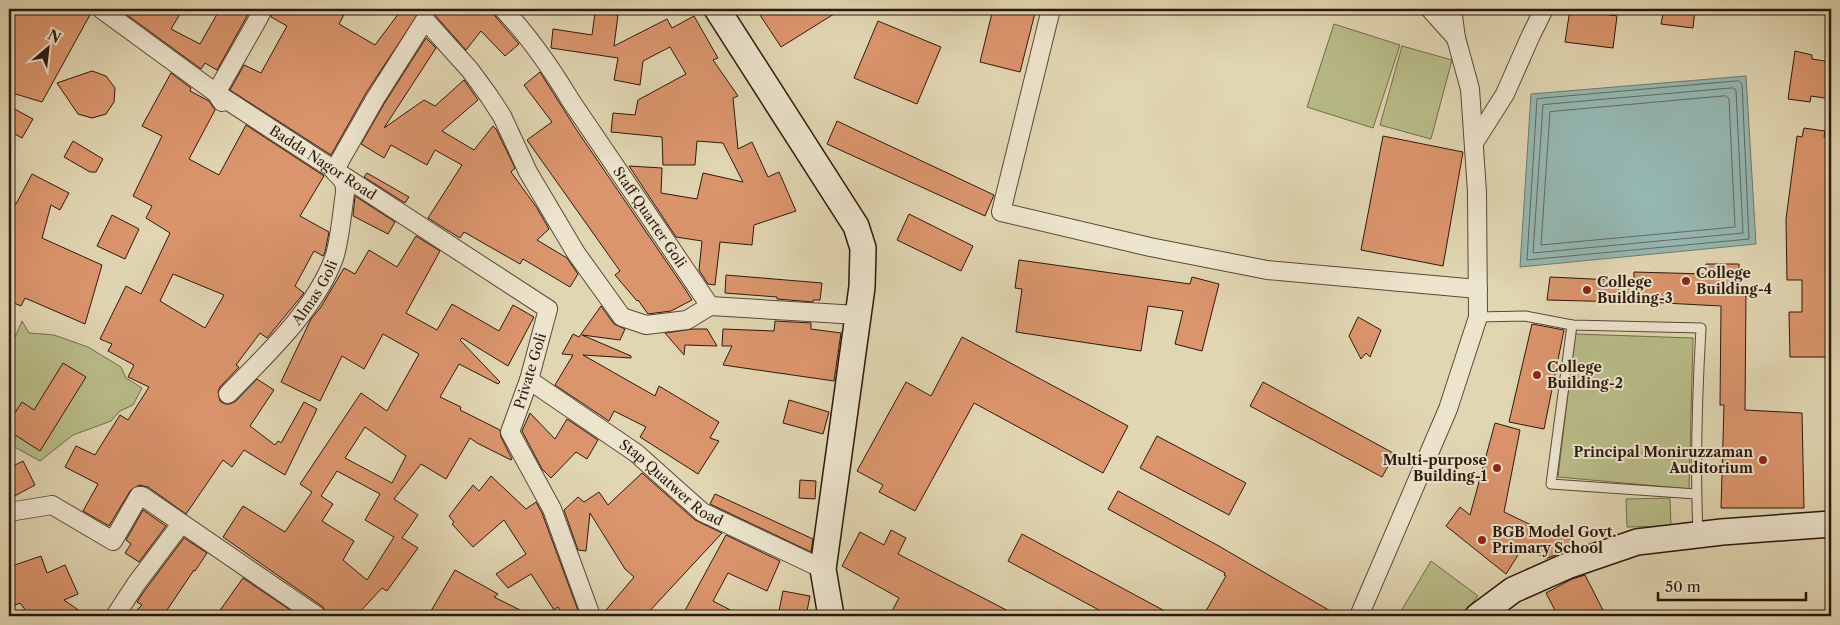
<svg xmlns="http://www.w3.org/2000/svg" width="1840" height="625" font-family="'Libre Caslon Text',serif">
<rect width="100%" height="100%" fill="#e1d6b2"/>
<filter id="stains"><feTurbulence type="fractalNoise" baseFrequency=".004" numOctaves="4"/><feColorMatrix values="0 0 0 0 .2 0 0 0 0 .09 0 0 0 0 .02 0 0 0 .5 -.17"/></filter>
<radialGradient id="worn" r=".72"><stop offset=".6" stop-color="#630" stop-opacity="0"/><stop offset="1" stop-color="#630" stop-opacity=".3"/></radialGradient>
<g fill="#b8bc88" stroke="#726a4a">
<polygon points="1334,24 1400,45 1373,128 1307,107"/>
<polygon points="1402,46 1452,60 1431,139 1380,125"/>
<polygon points="22,321 29,333 54,335 88,347 121,367 126,378 142,388 133,405 120,411 111,421 73,435 40,461 9,444 9,351"/>
<polygon points="1575,334 1693,338 1689,489 1558,477"/>
<polygon points="1670,498 1671,526 1627,527 1626,499"/>
<polygon points="1431,561 1478,596 1461,616 1398,616"/>
</g>
<polygon fill="#95b8b3" stroke="#6b7870" points="1746,76 1756,244 1520,267 1531,94"/>
<g fill="none" stroke-linecap="round" stroke-linejoin="round">
<g stroke="#616860" stroke-width="1">
<polygon points="1739,81 1742,84 1749,239 1527,260 1537,99"/>
<polygon points="1733,88 1736,90 1743,233 1533,253 1543,105"/>
<polygon points="1726,96 1729,99 1735,227 1541,245 1550,112"/>
</g>
</g>
<g fill="#db956d" stroke="#2d170c" fill-rule="evenodd">
<polygon points="9,9 91,9 91,13 42,102 9,92"/>
<polygon points="119,9 183,9 171,29 200,44 220,9 251,9 217,70 205,63 201,69"/>
<polygon points="274,9 347,9 339,24 375,45 402,9 493,9 495,16 519,44 505,56 481,31 466,50 433,13 425,9 420,11 366,93 331,155 230,90 244,65 261,73 287,26 271,17"/>
<polygon points="756,9 842,9 781,47"/>
<polygon points="993,9 1036,9 1020,72 980,62"/>
<polygon points="1570,9 1617,16 1613,48 1565,42"/>
<polygon points="1664,9 1695,9 1693,28 1661,24"/>
<polygon points="595,13 618,15 614,46 667,19 672,28 694,16 718,58 713,60 738,96 733,98 738,149 752,142 768,177 779,172 796,211 754,225 752,245 720,242 715,285 708,284 699,270 702,241 676,237 629,166 662,168 661,193 697,199 703,173 743,182 723,143 697,141 695,165 663,165 662,137 611,132 613,113 635,115 638,100 686,74 670,47 643,61 640,85 614,80 618,58 551,48 553,29 592,35"/>
<polygon points="878,21 941,47 917,104 854,78"/>
<polygon points="426,38 436,48 384,128 424,100 435,106 464,80 478,100 442,131 474,150 493,126 496,129 515,168 511,172 537,208 549,229 537,240 567,258 578,274 570,287 523,259 520,264 464,232 460,238 428,218 462,165 435,150 427,165 391,145 384,158 361,144 384,104"/>
<polygon points="1795,51 1812,55 1812,59 1831,62 1831,99 1811,96 1810,102 1788,99"/>
<polygon points="92,71 106,76 115,88 114,102 106,114 92,118 78,114 57,83"/>
<polygon points="540,72 576,129 685,289 692,300 671,311 648,314 638,300 637,301 615,275 620,271 527,140 552,122 524,85"/>
<path d="M171,73L191,88L190,91L209,101L215,110L189,159L219,175L246,125L324,176L300,216L329,232L325,252L323,256L314,251L295,286L304,293L267,338L260,333L236,365L239,367L220,387L218,392L220,401L225,404H230L236,401L257,379L274,390L250,426L275,445L278,441L281,443L304,402L317,409L285,475L244,450L232,467L223,460L186,514L148,487L139,485L130,491L109,526L83,511L98,484L65,467L76,446L95,455L120,415L128,420L149,387L128,377L134,365L108,351L112,344L100,339L126,286L141,294L170,233L146,218L152,206L133,196L162,136L142,126ZM173,274L224,295L205,328L160,301Z"/>
<polygon points="9,106 33,119 22,138 9,131"/>
<polygon points="837,121 994,195 985,216 827,144"/>
<polygon points="1804,128 1825,131 1824,137 1831,138 1831,210 1827,242 1831,242 1831,357 1790,357 1789,312 1802,312 1802,280 1787,280 1786,219 1797,136 1802,137"/>
<polygon points="1383,136 1463,152 1443,266 1361,250"/>
<polygon points="73,141 103,159 96,172 90,172 64,157"/>
<polygon points="367,173 409,197 405,203 364,177"/>
<polygon points="32,174 69,193 60,210 51,205 42,238 102,265 85,324 25,298 21,306 9,301 9,202 16,204"/>
<polygon points="355,196 395,222 388,234 353,216"/>
<polygon points="909,214 973,246 961,271 897,240"/>
<polygon points="112,215 139,229 125,259 97,246"/>
<path d="M416,236L440,251L406,313L437,330L452,304L499,331L513,305L534,317L508,366L462,338L460,340L500,382L498,384L459,364L440,397L461,407L460,410L500,430L501,437L512,459L511,460L477,443L470,438L446,479L421,464L394,499L418,515L402,538L418,548L387,591L382,588L356,616H328L323,607L223,537L243,506L285,532L312,492L300,484L361,393L387,411L419,354L383,334L364,369L342,356L320,401L281,382L311,319L321,307L344,268L355,274L369,250L397,267ZM365,427L406,456L392,483L345,458ZM337,471L380,494L365,520L394,537L367,580L343,560L354,541L322,521L333,504L321,496Z"/>
<polygon points="1019,260 1190,284 1192,277 1219,284 1202,351 1175,344 1183,311 1148,306 1141,351 1016,332 1022,289 1015,288"/>
<polygon points="1706,264 1739,264 1739,292 1746,292 1745,410 1802,413 1804,508 1721,508 1724,405 1720,405 1721,306 1626,301 1626,302 1547,300 1550,277 1634,281 1634,272 1706,274"/>
<polygon points="726,275 822,283 820,300 813,300 813,302 777,299 777,297 725,293"/>
<polygon points="601,306 614,324 625,329 620,340 582,335 631,356 631,358 583,355 655,396 659,386 719,422 710,438 719,441 698,474 640,437 646,427 614,411 609,421 555,385 573,355 562,354 573,334 579,337"/>
<polygon points="1358,317 1381,330 1370,357 1366,353 1361,359 1349,336"/>
<polygon points="775,321 811,323 811,329 841,333 834,381 723,365 732,346 722,346 723,329 774,331"/>
<polygon points="1532,324 1564,330 1544,429 1509,422"/>
<polygon points="693,329 707,329 717,346 685,345 684,355 665,333"/>
<polygon points="962,337 1128,426 1103,473 974,403 915,511 879,492 883,485 857,471 906,382 931,396"/>
<polygon points="63,363 86,377 40,451 9,431 9,422 22,402 34,410"/>
<polygon points="1263,382 1395,454 1382,477 1250,406"/>
<polygon points="789,400 829,412 823,434 783,423"/>
<polygon points="530,413 555,439 567,419 598,440 587,459 576,452 551,478 542,469 522,431"/>
<polygon points="1495,423 1520,430 1504,512 1546,532 1567,529 1572,549 1545,559 1525,544 1506,574 1446,526 1460,507 1470,515"/>
<polygon points="1157,436 1246,483 1229,515 1140,468"/>
<polygon points="23,461 35,485 9,499 9,468"/>
<polygon points="642,473 695,520 722,533 645,616 601,616 634,577 625,569 590,513 586,551 578,550 564,510 578,497 584,502 599,492 608,505"/>
<polygon points="491,476 526,509 536,502 542,513 579,613 574,616 564,616 558,607 554,610 531,574 508,588 496,574 526,554 504,520 473,547 452,524 454,522 449,516 473,485 479,491"/>
<polygon points="800,480 816,481 815,499 799,498"/>
<polygon points="1118,491 1217,545 1339,616 1203,616 1226,576 1224,575 1225,573 1108,509"/>
<polygon points="715,494 813,539 811,552 710,504"/>
<polygon points="143,510 166,526 139,562 125,553 131,544 126,540"/>
<polygon points="891,530 906,538 898,554 1018,616 902,616 892,611 899,598 842,566 860,532 884,545"/>
<polygon points="1022,534 1174,616 1110,616 1008,561"/>
<polygon points="726,535 780,561 767,591 728,573 713,601 742,616 682,616"/>
<polygon points="184,538 207,553 195,571 194,570 163,616 131,616 142,605 137,602 145,590"/>
<polygon points="41,556 47,573 65,565 78,594 64,600 87,616 30,616 20,603 9,608 9,567"/>
<polygon points="455,570 498,594 494,597 532,616 428,616"/>
<polygon points="1585,575 1606,616 1558,616 1546,593 1572,579"/>
<polygon points="243,578 299,616 216,616"/>
<polygon points="783,591 810,596 806,616 778,616"/>
</g>
<g fill="none" stroke-linecap="round" stroke-linejoin="round">
<g stroke="#5a4736" stroke-width="11">
<g id="lane">
<path d="M1478,317L1525,316L1572,325L1701,328C1697,397 1695,466 1698,534"/>
<polyline points="1572,325 1551,484 1696,494"/>
</g>
</g>
<g stroke="#5a4736" stroke-width="20">
<g id="street">
<path id="s1" d="M101,9L216,93L548,309L529,380L510,432L552,509L591,616"/>
<path id="s2" d="M503,9C530,37 551,68 571,101L710,306"/>
<polyline points="1051,9 1001,212 1150,247 1267,270 1478,289"/>
<polyline points="1430,9 1456,38"/>
<polyline points="222,102 216,93 258,19 263,9"/>
<polyline points="1474,143 1505,94 1531,35 1544,9"/>
<polyline points="710,306 858,315"/>
<path id="s3" d="M529,380L636,453L702,512L823,569"/>
<path id="s4" d="M228,394C266,355 315,310 334,258C340,241 342,212 345,193C346,182 341,178 334,171L375,99L425,20L470,70L489,96L502,116L528,172L576,253L622,317L646,325L687,320L710,306"/>
<polyline points="9,512 52,505 113,541 139,496 142,496 317,616"/>
<polyline points="115,616 136,584 181,524"/>
<polyline points="1359,616 1448,409 1478,317 1477,192 1470,89 1456,38 1452,9"/>
</g>
</g>
<g stroke="#2d170c" stroke-width="28">
<g id="secondary">
<polyline points="717,9 856,226 863,248 862,287 823,569 831,616"/>
<polyline points="1478,616 1513,590 1567,566 1637,542 1722,532 1831,524"/>
</g>
</g>
<use href="#lane" stroke="#ece4cd" stroke-width="9"/>
<use href="#street" stroke="#ece4cd" stroke-width="18"/>
<use href="#secondary" stroke="#ece4cd" stroke-width="25"/>
</g>
<g fill="#8f2418" stroke="#ece4cd" stroke-width="2">
<circle cx="1686" cy="281" r="5"/>
<circle cx="1587" cy="290" r="5"/>
<circle cx="1537" cy="375" r="5"/>
<circle cx="1763" cy="460" r="5"/>
<circle cx="1497" cy="468" r="5"/>
<circle cx="1482" cy="540" r="5"/>
</g>
<g text-anchor="middle" dominant-baseline="central" stroke-width="4" stroke-linejoin="round" paint-order="stroke">
<g font-size="14" fill="#2d170c" stroke="#ece4cd">
<text stroke="none"><textPath href="#s1" startOffset="270">Badda Nagor Road</textPath></text>
<text stroke="none"><textPath href="#s2" startOffset="255">Staff Quarter Goli</textPath></text>
<text stroke="none"><textPath href="#s4" startOffset="134">Almas Goli</textPath></text>
<text transform="translate(530 371) rotate(-73)">Private Goli</text>
<text stroke="none"><textPath href="#s3" startOffset="176">Stap Quatwer Road</textPath></text>
</g>
<g font-size="14" font-weight="bold" fill="#2d170c" stroke="#ece4cd" text-anchor="start">
<text x="1696" y="273">College<tspan x="1696" dy="16">Building-4</tspan></text>
<text x="1597" y="282">College<tspan x="1597" dy="16">Building-3</tspan></text>
<text x="1547" y="367">College<tspan x="1547" dy="16">Building-2</tspan></text>
<text x="1753" y="452" text-anchor="end">Principal Moniruzzaman<tspan x="1753" dy="16">Auditorium</tspan></text>
<text x="1487" y="460" text-anchor="end">Multi-purpose<tspan x="1487" dy="16">Building-1</tspan></text>
<text x="1492" y="532">BGB Model Govt.<tspan x="1492" dy="16">Primary School</tspan></text>
</g>
</g>
<rect width="1840" height="625" fill="none" stroke="#e1d6b2" stroke-width="30"/>
<rect x="10" y="10" width="1820" height="605" fill="none" stroke="#2d170c" stroke-width="2.5"/>
<rect x="15" y="15" width="1810" height="595" fill="none" stroke="#2d170c"/>
<g transform="translate(48 48) rotate(28)" stroke="#ece4cd" stroke-width="4" paint-order="stroke">
<path d="M0-4L9 19L0 12L-9 19Z" fill="#2d170c"/>
<text y="-8" font-size="14" font-weight="bold" text-anchor="middle" fill="#2d170c">N</text>
</g>
<path d="M1658 592v8h148v-8" fill="none" stroke="#2d170c" stroke-width="2.5"/>
<text x="1665" y="592" font-size="15" fill="#2d170c" stroke="#ece4cd" stroke-width="4" paint-order="stroke">50 m</text>
<rect width="100%" height="100%" filter="url(#stains)"/>
<rect width="100%" height="100%" fill="url(#worn)"/>
</svg>
